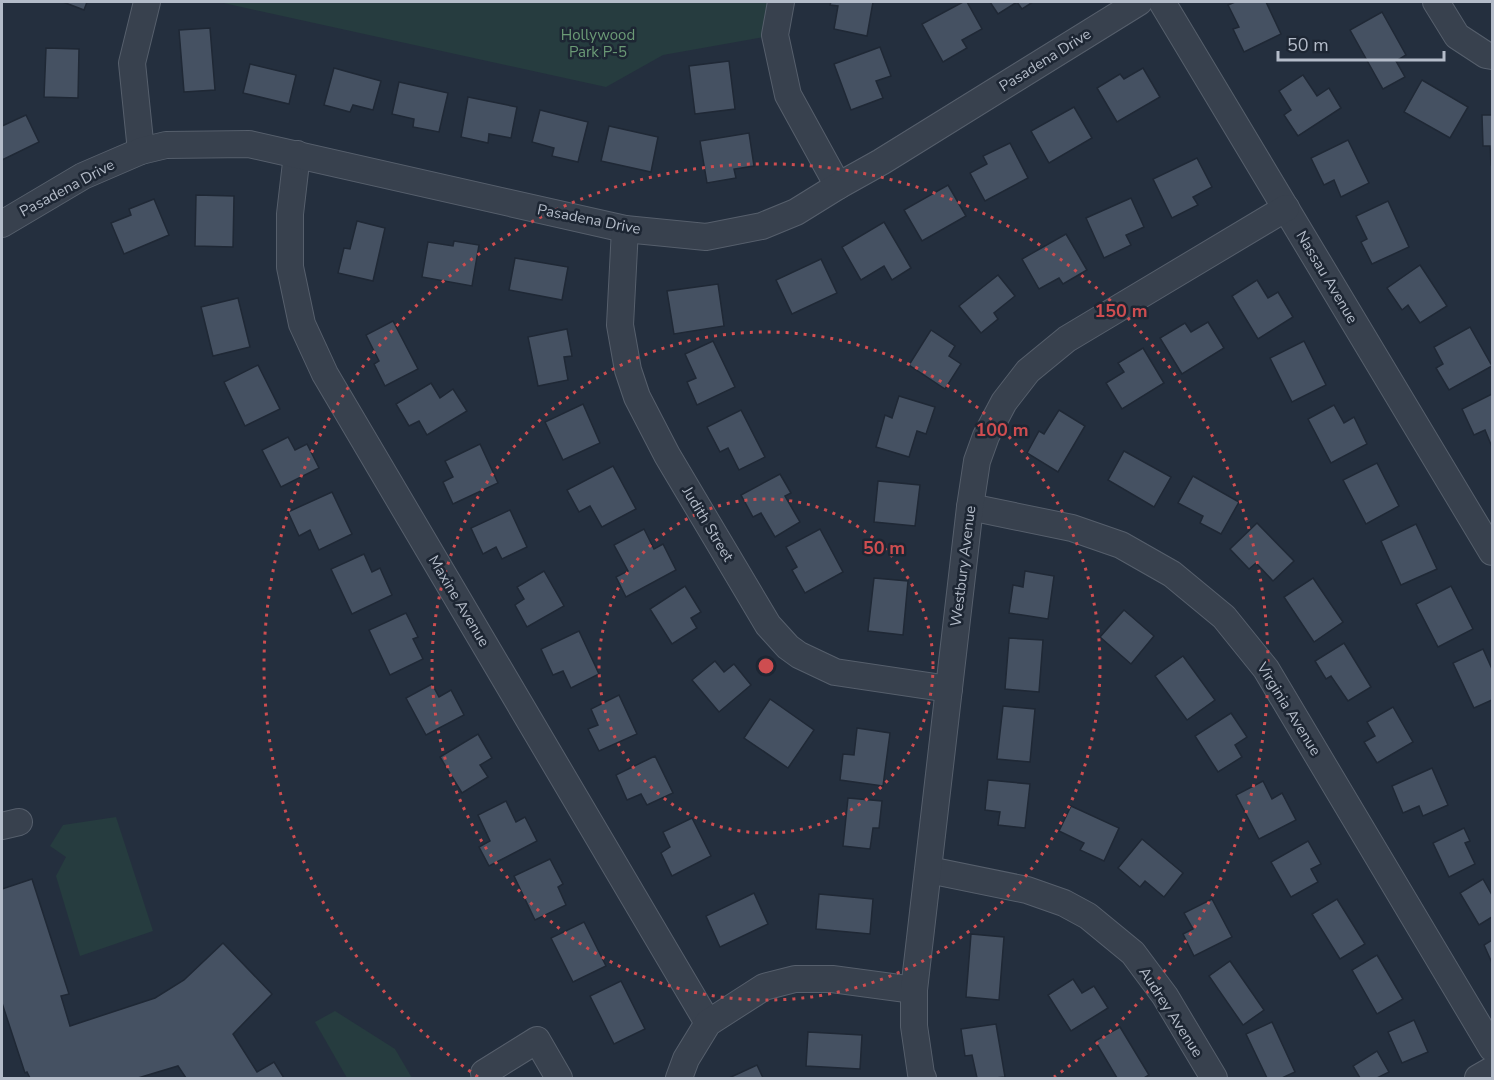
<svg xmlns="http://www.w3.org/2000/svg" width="1494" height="1080" font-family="'Nunito Sans',sans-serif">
<rect width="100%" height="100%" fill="#242f3e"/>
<g fill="#263c3f">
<polygon points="219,2 781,2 775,35 663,55 606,87"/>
<polygon points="116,817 153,931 80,956 56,876 66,857 50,846 63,825"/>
<polygon points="335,1011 395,1049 412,1078 347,1078 315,1022"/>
</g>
<g fill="#455162" stroke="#1f2835" stroke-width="1.5">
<polygon points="63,2 87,2 84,10"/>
<polygon points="831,2 873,2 867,36 834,29 838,6 830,5"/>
<polygon points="963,2 967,2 982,29 962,40 967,48 943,62 922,24"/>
<polygon points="990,2 1033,2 1022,9 1017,2 998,14"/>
<polygon points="1235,2 1266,2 1281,34 1244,52 1233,29 1239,27 1228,5"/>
<polygon points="1382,12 1406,55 1396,61 1405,77 1383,89 1350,30"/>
<polygon points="210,28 215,90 184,92 179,30"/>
<polygon points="880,47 891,76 876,81 883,98 851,110 834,64"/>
<polygon points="46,48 79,49 78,98 44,97"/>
<polygon points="729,61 735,109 695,114 689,66"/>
<polygon points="250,64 296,75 289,104 243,93"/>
<polygon points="334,68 381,81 373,110 353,105 350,112 324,105"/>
<polygon points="1143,68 1160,97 1117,122 1097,88 1120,74 1124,79"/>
<polygon points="1303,75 1317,96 1329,88 1341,108 1298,136 1284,115 1291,110 1279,91"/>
<polygon points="1422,80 1468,107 1450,138 1404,112"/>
<polygon points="399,82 448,93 439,132 413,127 414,119 392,114"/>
<polygon points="468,97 517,107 511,138 489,134 488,143 461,137"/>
<polygon points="1074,107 1092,138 1049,163 1031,131"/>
<polygon points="540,110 588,122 578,162 552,156 554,148 532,142"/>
<polygon points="26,115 39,142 2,160 2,126"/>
<polygon points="1482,115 1492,115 1492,165 1491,165 1490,146 1483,146"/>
<polygon points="609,126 658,137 651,172 601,161"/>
<polygon points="749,133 754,166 734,169 736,178 707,183 700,141"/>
<polygon points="1348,140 1369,183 1341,197 1334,180 1324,185 1311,158"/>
<polygon points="1010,143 1028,178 985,201 970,173 987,164 983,156"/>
<polygon points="1197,158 1212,187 1193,197 1198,205 1172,218 1153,179"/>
<polygon points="948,185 966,216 922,241 904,210"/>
<polygon points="196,195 234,196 233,247 195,246"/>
<polygon points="1131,198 1144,227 1126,235 1131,245 1104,258 1086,218"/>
<polygon points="154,199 169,235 124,254 111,223 131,215 129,209"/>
<polygon points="1388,201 1409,247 1372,264 1361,242 1367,239 1356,216"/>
<polygon points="357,221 385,228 373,281 338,273 344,248 350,249"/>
<polygon points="884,222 911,268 892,280 884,266 861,280 842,247"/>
<polygon points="1066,234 1087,270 1063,284 1059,278 1039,289 1022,259"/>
<polygon points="454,241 479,245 472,286 422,277 428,242 453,246"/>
<polygon points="515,258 568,267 562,300 509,290"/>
<polygon points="821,259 837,293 792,314 776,280"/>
<polygon points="1420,265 1447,306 1420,323 1408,305 1402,310 1387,288"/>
<polygon points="998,275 1015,296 994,313 998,319 981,333 959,306"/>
<polygon points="1257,280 1268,298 1278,292 1293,317 1258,339 1232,296"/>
<polygon points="718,284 724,326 674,334 667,291"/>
<polygon points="238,298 250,347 213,356 201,307"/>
<polygon points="393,321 418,369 385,386 374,364 379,361 366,335"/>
<polygon points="1208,322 1224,348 1182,374 1160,338 1185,323 1191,332"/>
<polygon points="1470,327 1492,366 1449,390 1436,368 1443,364 1434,347"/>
<polygon points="567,329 572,356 564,357 568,380 538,386 528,337"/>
<polygon points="931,330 955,346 949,356 961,364 945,389 909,365"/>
<polygon points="713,341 735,387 697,405 687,382 696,378 685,354"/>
<polygon points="1304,341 1326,385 1292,402 1270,358"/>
<polygon points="1143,348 1164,383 1122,409 1106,383 1124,372 1118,363"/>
<polygon points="258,365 280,409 245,426 224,382"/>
<polygon points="431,383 440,398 453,389 467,411 427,435 419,421 409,426 396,404"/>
<polygon points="1492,394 1492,447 1485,430 1474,435 1462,409"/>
<polygon points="899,396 935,407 926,434 917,431 909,457 876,447 885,415 892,418"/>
<polygon points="583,404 600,443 563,460 545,422"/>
<polygon points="1334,405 1344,423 1354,417 1367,444 1331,463 1308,419"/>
<polygon points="741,410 765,457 739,470 728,448 720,452 707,427"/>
<polygon points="1059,410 1085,426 1058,472 1027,453 1039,431 1044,434"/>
<polygon points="288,437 295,450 307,444 319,468 281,487 262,450"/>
<polygon points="480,444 498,483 453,504 443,482 453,477 445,461"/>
<polygon points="1124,451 1171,477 1154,507 1108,480"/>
<polygon points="1377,463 1399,506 1366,524 1343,480"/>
<polygon points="613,466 636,509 602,527 590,506 579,512 567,490"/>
<polygon points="780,474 791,493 785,496 800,522 775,537 761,513 753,517 741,495"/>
<polygon points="1193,476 1239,502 1221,534 1200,523 1203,516 1178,503"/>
<polygon points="878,481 920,485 915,526 874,522"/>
<polygon points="332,492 352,534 319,550 310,530 299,536 288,512"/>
<polygon points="510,510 527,547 502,559 496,547 483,554 471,528"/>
<polygon points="1257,523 1294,561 1273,581 1256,563 1249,569 1230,549"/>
<polygon points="1416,524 1437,569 1401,585 1381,541"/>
<polygon points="644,529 654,549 663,544 676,570 626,597 616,577 628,571 614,545"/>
<polygon points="820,529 843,572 805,593 792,570 797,567 786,547"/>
<polygon points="364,554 372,572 380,568 392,595 352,614 331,569"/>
<polygon points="544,571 564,606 527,627 515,605 524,599 517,587"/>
<polygon points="1025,571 1054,576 1048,619 1009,613 1013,585 1023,587"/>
<polygon points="874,578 908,581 903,635 868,631"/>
<polygon points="1313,578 1343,622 1314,642 1284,597"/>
<polygon points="685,586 701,612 691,618 697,628 672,644 650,609"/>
<polygon points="1451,586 1473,629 1438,647 1416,604"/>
<polygon points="1124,610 1154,636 1131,664 1100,637"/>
<polygon points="406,613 418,637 413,639 423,659 390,675 369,630"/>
<polygon points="579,631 599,674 571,688 563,671 553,675 541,649"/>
<polygon points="1009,638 1043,640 1039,692 1005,689"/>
<polygon points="1344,643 1371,687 1348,701 1331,676 1326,679 1315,661"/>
<polygon points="1483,649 1492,669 1492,700 1474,708 1453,663"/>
<polygon points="1183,656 1215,700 1187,720 1155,676"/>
<polygon points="715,661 724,672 734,664 751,685 719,712 692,680"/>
<polygon points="432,684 439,697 451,690 464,715 426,735 406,698"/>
<polygon points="619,695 637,734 599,751 588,729 598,725 591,709"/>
<polygon points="770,699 814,730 788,768 744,738"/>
<polygon points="1003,706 1035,709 1030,762 997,759"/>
<polygon points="1393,707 1413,742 1377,763 1364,742 1375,736 1367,722"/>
<polygon points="1231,713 1247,737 1235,745 1242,757 1218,772 1195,736"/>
<polygon points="857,728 890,733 883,786 840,780 843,754 854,755"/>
<polygon points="478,734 492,758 480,765 488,777 462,793 440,757"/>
<polygon points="655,756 673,793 647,805 641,794 627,800 616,775"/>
<polygon points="1432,768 1448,805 1423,816 1419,806 1403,813 1392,786"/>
<polygon points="988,780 1030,784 1025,828 998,825 1000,812 985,810"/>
<polygon points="1263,781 1272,799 1282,793 1296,820 1259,839 1236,795"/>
<polygon points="848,798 882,801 879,828 873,828 870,849 843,846"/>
<polygon points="506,801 516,822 525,817 537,841 489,866 479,847 490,841 478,815"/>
<polygon points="1071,806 1119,828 1104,861 1080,850 1084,843 1059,831"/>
<polygon points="692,818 711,856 672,876 661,853 670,847 663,832"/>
<polygon points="1464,828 1470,841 1465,843 1475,864 1449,877 1433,843"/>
<polygon points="1142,839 1183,873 1164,897 1145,881 1140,887 1118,868"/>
<polygon points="1308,841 1321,864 1311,869 1318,882 1291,897 1271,862"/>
<polygon points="550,859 563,884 558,887 566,905 535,920 514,876"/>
<polygon points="32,879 69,994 61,996 70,1026 155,998 184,980 223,943 272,994 233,1034 257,1072 274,1062 284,1078 186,1078 178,1066 138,1078 30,1078 27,1072 25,1073 2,1003 2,889"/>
<polygon points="1483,879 1492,895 1492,917 1479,925 1460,893"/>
<polygon points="754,893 768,924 720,947 706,916"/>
<polygon points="819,894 873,899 870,934 816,929"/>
<polygon points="1212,899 1232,937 1194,956 1183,934 1193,929 1184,913"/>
<polygon points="1337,899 1365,944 1340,959 1312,914"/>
<polygon points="584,922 606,966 573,982 551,938"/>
<polygon points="971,934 1004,937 999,1000 966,997"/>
<polygon points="1492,940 1492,963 1484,945"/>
<polygon points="1377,955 1403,999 1377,1014 1352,970"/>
<polygon points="1230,961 1264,1010 1243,1025 1209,976"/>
<polygon points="1073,979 1082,993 1094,986 1108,1008 1071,1031 1048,995"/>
<polygon points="621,981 645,1029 614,1044 590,996"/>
<polygon points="1414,1020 1428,1052 1402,1063 1388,1032"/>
<polygon points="1272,1022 1295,1072 1282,1078 1267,1078 1246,1034"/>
<polygon points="996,1024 1005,1077 995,1078 977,1078 972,1055 965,1056 961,1029"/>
<polygon points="1120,1027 1149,1075 1144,1078 1117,1078 1095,1041"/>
<polygon points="808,1032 862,1035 860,1069 806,1066"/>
<polygon points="1377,1051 1389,1072 1377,1078 1360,1078 1353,1066"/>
<polygon points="757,1065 763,1078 732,1078 731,1077"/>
</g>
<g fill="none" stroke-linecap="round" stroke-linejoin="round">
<g stroke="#565f6c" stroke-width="28">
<g id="minor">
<polyline points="781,2 775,35 788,95 838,186"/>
<polyline points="1162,2 1492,552"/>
<polyline points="1436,2 1457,36 1486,55 1492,56"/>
<polyline points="141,151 132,63 147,2"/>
<polyline points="297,154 290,214 290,267 302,324 325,374 708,1023"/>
<polyline points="2,224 83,176 141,151 166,145 249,144 625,229 706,237 762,226 796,212 838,186 881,162 1139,2"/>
<polyline points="625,229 620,325 628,370 637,397 667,455 768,625 788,647 799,655 835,672 949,689"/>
<polyline points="970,507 1072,528 1121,545 1172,574 1224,617 1266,669 1492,1048"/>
<polyline points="2,826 19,822"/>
<polyline points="929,870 1027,890 1064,903 1088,916 1133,953 1165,996 1214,1078"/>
<polyline points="487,1078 484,1073 537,1040 559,1078"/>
<polyline points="679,1078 686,1059 708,1023 764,987 795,979 832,979 914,990"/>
<polyline points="923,1078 921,1074 914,1026 914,990 970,507 977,461 986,436 1004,402 1028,371 1067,339 1286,208"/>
<polyline points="1478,1078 1492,1070"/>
</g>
</g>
<use href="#minor" stroke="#38414e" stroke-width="26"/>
</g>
<g fill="none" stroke="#ce4d50" stroke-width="3" stroke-dasharray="3 6">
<circle cx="766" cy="666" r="167"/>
<circle cx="766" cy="666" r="334"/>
<path d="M478 1077A502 502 0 1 1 1054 1077"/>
</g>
<g text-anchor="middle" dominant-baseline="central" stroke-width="5" stroke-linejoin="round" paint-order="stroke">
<g font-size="15" fill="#6b9a76" stroke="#1d2633">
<text x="598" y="35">Hollywood<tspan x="598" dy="17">Park P-5</tspan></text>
</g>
<g font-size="15" fill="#b4bcc9" stroke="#1d2633">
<text transform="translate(1045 60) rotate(-32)">Pasadena Drive</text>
<text transform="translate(67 188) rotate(-28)">Pasadena Drive</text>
<text transform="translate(589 219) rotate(11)">Pasadena Drive</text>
<text transform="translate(1327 277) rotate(59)">Nassau Avenue</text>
<text transform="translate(708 524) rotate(59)">Judith Street</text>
<text transform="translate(963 566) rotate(-83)">Westbury Avenue</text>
<text transform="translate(459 601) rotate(59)">Maxine Avenue</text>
<text transform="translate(1289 709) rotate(58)">Virginia Avenue</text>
<text transform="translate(1171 1012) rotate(57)">Audrey Avenue</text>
</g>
</g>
<circle cx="766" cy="666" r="9" fill="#ce4d50" stroke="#1d2633" stroke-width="3"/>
<g font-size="18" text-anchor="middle" font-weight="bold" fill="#ce4d50" stroke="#1d2633" stroke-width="5" stroke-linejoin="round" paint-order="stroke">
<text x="1121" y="317">150 m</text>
<text x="1002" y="436">100 m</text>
<text x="884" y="554">50 m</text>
</g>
<rect width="1494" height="1080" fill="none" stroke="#b4bcc9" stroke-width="6"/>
<path d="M1278 51v9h166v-9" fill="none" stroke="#b4bcc9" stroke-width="3"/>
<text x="1287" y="51" font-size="18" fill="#b4bcc9" stroke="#1d2633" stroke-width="4.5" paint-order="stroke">50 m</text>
</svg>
